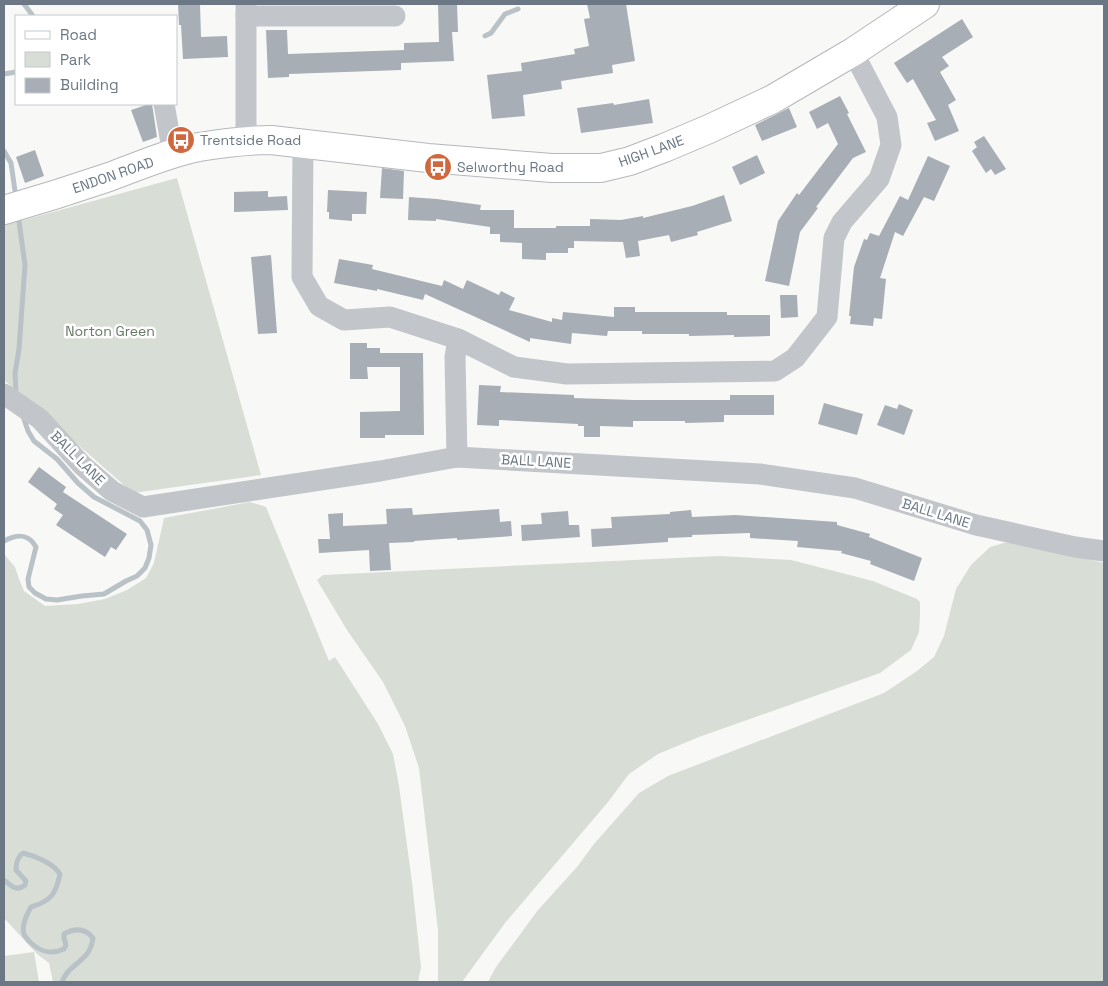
<svg xmlns="http://www.w3.org/2000/svg" width="1108" height="986" font-family="'Space Grotesk',sans-serif">
<rect width="100%" height="100%" fill="#f8f8f6"/>
<g fill="#d8ddd6">
<polygon points="177,178 261,475 133,493 4,380 4,224 20,221"/>
<polygon points="250,502 266,507 329,661 335,657 378,724 393,754 399,786 412,882 421,967 418,982 53,982 49,963 37,954 4,918 4,554 15,567 19,579 24,591 45,606 78,604 105,599 127,590 146,578 154,563 164,518"/>
<polygon points="1011,541 1104,563 1104,982 488,982 496,967 538,910 577,867 594,844 639,793 668,776 884,693 917,671 934,657 944,636 956,589 971,565 990,547"/>
<polygon points="719,556 791,560 873,581 917,599 920,602 920,615 919,632 911,650 880,673 699,737 658,754 629,774 608,802 505,923 462,982 438,982 438,930 419,768 405,726 383,682 347,630 317,580 323,575"/>
<polygon points="34,952 39,982 4,982 4,956"/>
</g>
<g fill="none" stroke-linecap="round" stroke-linejoin="round">
<g stroke="#b9c2c7" stroke-width="5">
<polyline points="24,4 33,16"/>
<polyline points="485,36 491,33 505,14 518,9"/>
<polyline points="4,74 16,72"/>
<polyline points="4,151 11,163 16,198"/>
<polyline points="16,394 15,373 19,349 25,265 18,214"/>
<path d="M4,541C17,534 28,533 36,547L28,579L29,587L35,593L46,599L57,600L82,596L104,594L126,581L137,576L145,568L149,558L151,545L147,530L140,521L94,497L78,483L57,459L34,441L28,431L23,416"/>
<path d="M4,880C11,886 16,892 25,885L26,881L16,870C16,863 17,857 23,853C35,856 53,863 60,874C56,894 51,901 31,907C27,914 21,925 24,934C25,937 29,941 31,943C41,952 51,955 64,949L66,945L64,938V934C75,928 85,928 93,938C90,963 69,962 62,982"/>
</g>
</g>
<g fill="#a8aeb5">
<polygon points="178,4 200,4 201,37 227,36 228,57 183,59 181,25 179,25"/>
<polygon points="438,4 457,4 458,32 452,32 454,61 401,63 401,70 289,74 289,77 268,78 266,30 287,30 288,54 404,50 404,43 439,42"/>
<polygon points="587,4 626,4 635,61 612,65 613,73 561,81 562,89 523,95 525,116 492,119 487,75 522,71 521,63 575,54 574,49 589,46 584,19 590,18"/>
<polygon points="962,19 973,37 942,57 949,66 940,72 956,100 948,105 959,131 935,141 927,123 936,120 913,79 907,83 894,63"/>
<polygon points="840,96 849,113 847,114 866,152 853,158 816,207 818,208 800,232 789,286 765,281 778,221 797,193 799,195 838,144 828,123 817,129 809,112"/>
<polygon points="649,99 653,123 581,133 577,108 613,103 614,105"/>
<polygon points="149,104 152,104 157,137 143,142 131,110"/>
<polygon points="789,108 797,127 762,141 755,125"/>
<polygon points="984,136 1006,169 995,175 991,169 986,173 972,151 977,147 974,142"/>
<polygon points="35,150 44,176 25,183 16,157"/>
<polygon points="757,155 765,173 740,185 732,167"/>
<polygon points="928,156 950,166 934,201 924,197 903,236 895,232 880,278 886,279 882,319 874,318 873,326 850,324 851,316 849,316 854,267 864,239 867,240 870,233 879,236 900,196 908,200"/>
<polygon points="382,168 404,171 403,199 380,198"/>
<polygon points="328,190 367,192 366,214 352,214 352,221 329,219 329,212 327,212"/>
<polygon points="268,191 268,197 287,196 288,210 234,212 234,192"/>
<polygon points="724,195 732,221 697,232 698,235 671,242 669,235 638,241 640,256 626,258 623,242 574,241 574,248 568,248 568,253 546,253 546,260 522,259 522,243 500,242 500,234 490,234 490,227 436,219 436,221 408,220 409,197 437,199 481,205 480,210 514,210 514,228 556,228 556,226 590,226 590,219 621,220 643,216 643,218 692,206"/>
<polygon points="271,255 277,333 258,334 251,257"/>
<polygon points="339,259 373,265 372,269 442,286 444,280 463,289 467,280 499,295 501,291 515,298 509,310 552,322 552,318 562,320 563,312 614,317 614,307 635,307 635,312 727,312 727,315 770,315 770,336 734,337 734,335 689,336 689,334 642,334 642,331 608,331 607,336 572,333 571,344 530,338 530,342 425,294 423,300 377,289 377,291 334,283"/>
<polygon points="780,295 797,295 798,317 781,318"/>
<polygon points="350,343 367,343 367,348 380,348 380,353 423,353 424,435 385,435 385,438 360,438 360,412 400,411 400,367 367,367 368,379 350,379"/>
<polygon points="479,385 501,386 500,392 574,395 574,398 634,400 730,400 730,395 774,395 774,415 724,415 724,422 685,423 685,421 633,421 633,427 600,426 600,437 584,437 584,426 578,426 578,424 499,420 499,426 477,425"/>
<polygon points="824,403 863,414 857,435 818,424"/>
<polygon points="899,404 913,410 904,435 877,425 885,405 897,409"/>
<polygon points="39,467 66,487 63,492 127,534 116,550 111,547 105,557 56,525 63,515 54,509 57,504 28,482"/>
<polygon points="412,508 413,515 499,509 500,522 511,521 512,536 457,540 457,538 414,541 414,542 389,543 391,570 370,571 369,550 319,553 318,539 330,539 328,514 343,513 343,526 387,524 386,509"/>
<polygon points="691,510 692,517 735,515 837,522 837,525 870,534 869,537 922,558 914,581 870,564 871,561 841,553 842,551 797,547 798,541 750,538 750,533 692,535 692,537 668,538 668,542 592,547 591,529 612,528 611,517 670,514 670,512"/>
<polygon points="568,511 569,525 579,525 580,537 522,541 521,525 542,524 541,513"/>
</g>
<g fill="none" stroke-linecap="round" stroke-linejoin="round">
<g stroke="#b4b7bb" stroke-width="30">
<path id="major" d="M4,210C39,200 74,189 109,177C139,166 168,153 199,147C223,143 247,140 271,140L428,158L552,168H601L630,161L664,148L709,129L773,99L853,52L925,4"/>
</g>
<g stroke="#c2c5c9" stroke-width="21">
<polyline points="246,4 246,140"/>
<polyline points="246,16 395,16"/>
<polyline points="164,104 173,154"/>
<polyline points="303,143 302,277 319,306 344,320 390,317 458,339 514,367 567,374 775,371 795,358 827,317 834,238 842,222 879,179 891,145 887,117 853,52"/>
<polyline points="4,394 40,419 82,465 112,491 143,507 380,471 457,457 760,474 855,488 976,525 1075,547 1104,551"/>
<polyline points="457,457 455,357 458,339"/>
</g>
<use href="#major" stroke="#fff" stroke-width="28"/>
</g>
<defs>
<g id="bus-disc" transform="scale(1.4375)"><circle r="9.5" fill="#d0683f" stroke="#fff"/><path d="M-5-6H5V4H4V6H2V4H-2V6H-4V4H-5ZM-3.5-4V0h7V-4ZM-3.5 1.2v1.5H-2V1.2ZM2 1.2v1.5H3.5V1.2Z" fill="#fff"/></g>
</defs>
<g fill-rule="evenodd">
<use href="#bus-disc" x="181" y="140"/>
<use href="#bus-disc" x="438" y="167"/>
</g>
<g text-anchor="middle" dominant-baseline="central" stroke-width="5" stroke-linejoin="round" paint-order="stroke">
<g font-size="14" fill="#6b7784" stroke="#fff" text-anchor="start">
<text x="200" y="140">Trentside Road</text>
<text x="457" y="167">Selworthy Road</text>
</g>
<g font-size="14" fill="#6b7784" stroke="#fff">
<text transform="translate(651 151) rotate(-20)">HIGH LANE</text>
<text transform="translate(113 175) rotate(-19)">ENDON ROAD</text>
<text transform="translate(78 458) rotate(45)">BALL LANE</text>
<text transform="translate(536 461) rotate(3)">BALL LANE</text>
<text transform="translate(936 513) rotate(17)">BALL LANE</text>
</g>
<g font-size="14" fill="#677765" stroke="#fff">
<text x="110" y="331">Norton Green</text>
</g>
</g>
<rect width="1108" height="986" fill="none" stroke="#6b7784" stroke-width="10"/>
<rect x="15" y="15" width="162" height="90" fill="#ffffff" stroke="#c4c9ce"/>
<rect x="25" y="31" width="25" height="8" fill="#ffffff" stroke="#c4c9ce"/>
<text x="60" y="40" font-size="15" fill="#6b7784">Road</text>
<rect x="25" y="52" width="25" height="15" fill="#d8ddd6" stroke="#c4c9ce"/>
<text x="60" y="65" font-size="15" fill="#6b7784">Park</text>
<rect x="25" y="78" width="25" height="15" fill="#a8aeb5" stroke="#c4c9ce"/>
<text x="60" y="90" font-size="15" fill="#6b7784">Building</text>
</svg>
